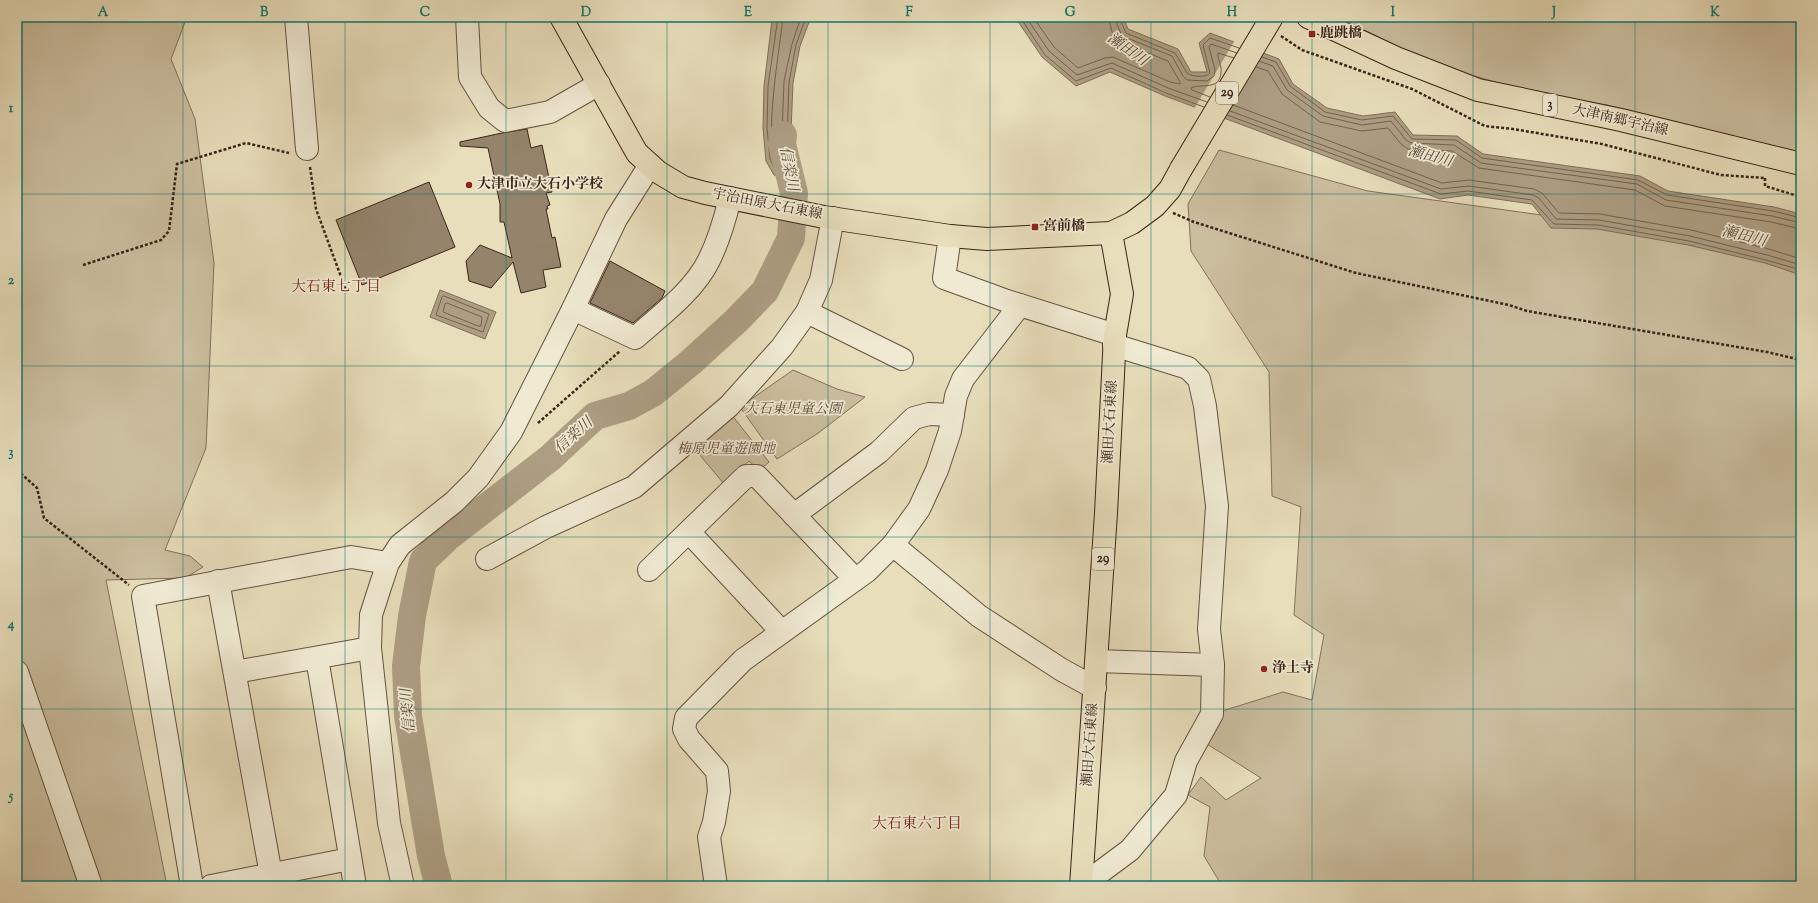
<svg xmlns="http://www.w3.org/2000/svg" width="1818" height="903" font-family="'Sorts Mill Goudy','Noto Serif JP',serif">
<rect width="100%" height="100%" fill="#e8debb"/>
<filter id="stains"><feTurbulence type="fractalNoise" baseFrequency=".005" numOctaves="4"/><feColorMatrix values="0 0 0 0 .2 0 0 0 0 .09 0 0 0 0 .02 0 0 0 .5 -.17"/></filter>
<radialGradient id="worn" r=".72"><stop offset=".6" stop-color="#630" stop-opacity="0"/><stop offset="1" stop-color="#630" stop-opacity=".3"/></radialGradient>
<g fill="#cbbe9f" stroke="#83705b">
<polygon points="17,17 187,17 171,59 195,119 214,263 206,448 165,550 190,556 203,567 185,578 106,580 167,886 17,886"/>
<polygon points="1338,17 1801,17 1801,153 1607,105 1527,91 1435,65"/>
<polygon points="1219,150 1368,191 1556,217 1801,266 1801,886 1217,886 1219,881 1204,856 1210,807 1188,795 1201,777 1226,800 1261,778 1207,744 1219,712 1283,692 1312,700 1324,635 1294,615 1301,507 1272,496 1269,372 1191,251 1188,204"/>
<polygon points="793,370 837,389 865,397 817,434 777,459 740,407"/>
<polygon points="731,414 769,462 759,470 749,461 724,484 694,448"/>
</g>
<g fill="#ad9e83" stroke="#7f6d58">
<polygon points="774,17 811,17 800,46 793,83 789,178 774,175 766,161 763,128 764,86 772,20"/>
<polygon points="964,17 1123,17 1128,29 1178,49 1191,72 1207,72 1199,43 1210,33 1279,59 1293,84 1327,108 1363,116 1395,112 1413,135 1457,136 1483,154 1640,176 1668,191 1774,207 1801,214 1801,275 1765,263 1688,245 1597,229 1551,228 1532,204 1468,195 1440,199 1165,96 1110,72 1076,86 1042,57 1015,17"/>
<polygon points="440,290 496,312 485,339 430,317"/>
</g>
<polygon fill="#e8debb" points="1235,40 1243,43 1202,112 1194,109"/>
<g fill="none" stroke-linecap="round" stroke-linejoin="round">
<g stroke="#74604d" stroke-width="1">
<polyline points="778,17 768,86 767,128 770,159 776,171 784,173 786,171 789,82 796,45 806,17"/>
<path d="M783,17C781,42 761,148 779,164L781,162L784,81L792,44L801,17"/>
<polyline points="1020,17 1045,55 1076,81 1111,68 1166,93 1204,107"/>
<polyline points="1026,17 1049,51 1077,75 1112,63 1168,88 1207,102"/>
<polyline points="1033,17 1054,47 1078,68 1105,58 1113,57 1170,82 1180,84 1180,82 1168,61 1118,41 1113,35 1108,17"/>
<polyline points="1114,17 1122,36 1172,56 1183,76 1187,80 1207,81 1214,76 1215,70 1209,47 1211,44 1237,53"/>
<path d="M1119,17L1126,33L1175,53L1187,73C1192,77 1205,78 1210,73L1203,45L1210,38L1239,48"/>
<polyline points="1262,57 1276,62 1290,86 1325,112 1362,120 1393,116 1412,139 1456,140 1482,158 1638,180 1667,195 1773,211 1801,218"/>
<polyline points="1259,61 1273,66 1287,90 1323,116 1362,125 1391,121 1406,140 1411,143 1454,145 1481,163 1637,184 1666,200 1772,216 1801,223"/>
<polyline points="1256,67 1268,71 1282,94 1320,122 1362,131 1388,128 1401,144 1408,149 1452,151 1479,168 1635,190 1665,206 1771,222 1801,229"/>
<path d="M1210,97L1192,90L1191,88C1202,83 1220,91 1221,72C1222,65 1217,59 1218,53L1234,58"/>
<polyline points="1233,105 1442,183 1469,180 1534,189 1542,193 1559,213 1600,214 1691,230 1769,249 1801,259"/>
<polyline points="1230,111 1441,189 1469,186 1533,195 1539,198 1556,219 1599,220 1690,236 1767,255 1801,265"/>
<polyline points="1227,115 1441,194 1468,191 1532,200 1554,224 1598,225 1689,241 1766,260 1801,270"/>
<polygon points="444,296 489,314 483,332 436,315 442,297"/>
<polygon points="447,303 482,317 481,326 478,326 443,312 445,304"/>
</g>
<polyline stroke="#ad9e83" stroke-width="28" points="439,886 431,856 408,716 406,666 412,616 423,561 448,537 550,458 595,416 629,406 653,393 691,362 736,321 765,291 791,238 794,193 782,144 783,135"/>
</g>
<g fill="#95846c" stroke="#3b2317">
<polygon points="527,129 531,148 542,145 552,192 546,193 550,205 547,206 548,209 546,209 552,238 555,237 561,267 543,270 546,287 521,293 513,262 491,288 469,281 466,261 480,245 512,258 504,222 500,222 500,204 488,148 460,146 460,142 502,133"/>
<polygon points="429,182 455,247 362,285 336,220"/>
<polygon points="610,261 665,291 662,298 633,323 590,303"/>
</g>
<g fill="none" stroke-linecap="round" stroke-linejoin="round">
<g stroke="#665240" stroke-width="24">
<g id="minor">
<polyline points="296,17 307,149"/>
<polyline points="467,17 470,77 489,108 505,121 550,112 599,84"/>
<polyline points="950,236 944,278 1007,301 1115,335"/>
<path d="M573,309L635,338C661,315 694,291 709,260C719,240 725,219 730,198"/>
<polyline points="807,312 902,359"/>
<polyline points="794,515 879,452 914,418 929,414 953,415"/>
<polyline points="689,532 782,632"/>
<polyline points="893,545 979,616 1062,670 1095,688"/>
<polyline points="487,559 546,527 634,487 729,406 782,347 807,312 821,280 833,218"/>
<polyline points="649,570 746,476 757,476 855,579"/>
<polyline points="218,581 273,886"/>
<polyline points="317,658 355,886"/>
<polyline points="1097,661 1213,665"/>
<polyline points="17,672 91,886"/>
<polyline points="235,672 370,648"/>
<polyline points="1082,881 1091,879 1130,850 1176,795 1186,761 1212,714 1213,665 1209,629 1217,506 1205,406 1199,379 1188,368 1114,345"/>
<polyline points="192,886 143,596 351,557 388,563"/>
<polyline points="211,886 350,859"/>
<polyline points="403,886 389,823 370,648 371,615 380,587 388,563 400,545 454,502 478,478 511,432 573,309 616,219 650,165"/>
<polyline points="716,886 709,837 714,822 719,791 717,771 689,739 684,729 686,718 743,660 867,571 893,545 919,509 937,470 950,431 956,396 963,379 1020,305"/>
</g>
</g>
<g stroke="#3b2317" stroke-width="24">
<g id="major">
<polyline points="561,17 637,153 658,172 683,187 705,193 824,217 950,236 987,239 1111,233 1132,223 1155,206 1170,189 1181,169"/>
<polyline points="1308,17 1396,58 1478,90 1621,120 1801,164"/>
<polyline points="1081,886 1106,513 1115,335 1122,294 1111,233"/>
</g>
</g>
<g stroke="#3b2317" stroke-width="2.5" stroke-dasharray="3 2" stroke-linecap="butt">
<polyline points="1281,36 1302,50 1412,89 1485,126 1513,129 1602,144 1721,175 1765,178"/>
<polyline points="310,167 316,209 347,293"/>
<polyline points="1765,178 1765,186 1801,197"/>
<polyline points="1173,213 1194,222 1356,273 1509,305 1527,311 1767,352 1801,360"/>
<polyline points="83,265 161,240 169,231 177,164 246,143 289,153"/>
<polyline points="538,423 620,351"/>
<polyline points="17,470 37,488 44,518 129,585"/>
</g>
<use href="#minor" stroke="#f0ead3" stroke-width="22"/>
<use href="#major" stroke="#e8debb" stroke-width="22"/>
<g stroke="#3b2317" stroke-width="24" stroke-linecap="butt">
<polyline id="major-bridge" points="1181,169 1272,17"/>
</g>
<use href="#major-bridge" stroke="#e8debb" stroke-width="22"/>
</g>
<path fill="none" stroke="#0f766e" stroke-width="1" stroke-opacity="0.55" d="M183,17V886M345,17V886M506,17V886M667,17V886M828,17V886M990,17V886M1151,17V886M1312,17V886M1473,17V886M1635,17V886M17,194H1801M17,366H1801M17,537H1801M17,709H1801"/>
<g fill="#8f2418" stroke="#f0ead3" stroke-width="1.5">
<rect x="1308" y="30" width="8" height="8" rx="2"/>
<circle cx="469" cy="185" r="4"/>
<rect x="1031" y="223" width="8" height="8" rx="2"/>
<circle cx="1264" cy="669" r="4"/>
</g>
<g text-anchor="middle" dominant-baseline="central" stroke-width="3.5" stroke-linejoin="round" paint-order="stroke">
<g fill="#f0ead3" stroke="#715f4f" stroke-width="1">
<rect x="1216" y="82" width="22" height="22" rx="3"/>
<rect x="1543" y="94" width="14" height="22" rx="3"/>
<rect x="1092" y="548" width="22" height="22" rx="3"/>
</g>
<g font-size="13" font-weight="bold" fill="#3b2317">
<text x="1227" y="93">29</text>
<text x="1550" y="105">3</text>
<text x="1103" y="559">29</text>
</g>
<g font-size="14" font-weight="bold" fill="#3b2317" stroke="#f0ead3" text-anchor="start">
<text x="1320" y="34">鹿跳橋</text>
<text x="477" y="185">大津市立大石小学校</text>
<text x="1043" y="227">宮前橋</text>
<text x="1272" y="669">浄土寺</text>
</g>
<g font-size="14" fill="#3b2317" stroke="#f0ead3">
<text transform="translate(1620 121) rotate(13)">大津南郷宇治線</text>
<text transform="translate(767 205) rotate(11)">宇治田原大石東線</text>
<text transform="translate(1111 422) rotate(-87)">瀬田大石東線</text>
<text transform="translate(1091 745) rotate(-86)">瀬田大石東線</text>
</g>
<g font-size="14" font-style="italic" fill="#5f4a39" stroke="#f0ead3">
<text x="793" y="410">大石東児童公園</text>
<text x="726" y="450">梅原児童遊園地</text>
</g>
<g font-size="15" font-style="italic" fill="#5d4837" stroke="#f0ead3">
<text transform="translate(1127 50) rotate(35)">瀬田川</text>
<text transform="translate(1430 157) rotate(15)">瀬田川</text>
<text transform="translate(788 169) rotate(79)">信楽川</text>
<text transform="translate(1744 237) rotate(14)">瀬田川</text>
<text transform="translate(574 436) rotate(-42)">信楽川</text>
<text transform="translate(409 711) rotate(-95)">信楽川</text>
</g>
<g font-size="15" fill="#7a1f14" stroke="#f0ead3">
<text x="336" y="287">大石東七丁目</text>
<text x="917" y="824">大石東六丁目</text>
</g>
</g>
<rect width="1818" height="903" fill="none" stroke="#e8debb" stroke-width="44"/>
<rect x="22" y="22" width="1774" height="859" fill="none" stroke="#0f766e" stroke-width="1.5"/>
<g font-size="13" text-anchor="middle" font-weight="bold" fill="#0f766e">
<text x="103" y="16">A</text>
<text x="264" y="16">B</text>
<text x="425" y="16">C</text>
<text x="586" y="16">D</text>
<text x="748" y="16">E</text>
<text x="909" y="16">F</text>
<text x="1070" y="16">G</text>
<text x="1232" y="16">H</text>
<text x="1393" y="16">I</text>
<text x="1554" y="16">J</text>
<text x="1715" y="16">K</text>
<text x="11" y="112">1</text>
<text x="11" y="284">2</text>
<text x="11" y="456">3</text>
<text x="11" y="628">4</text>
<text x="11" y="800">5</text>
</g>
<rect width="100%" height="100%" filter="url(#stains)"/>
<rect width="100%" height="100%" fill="url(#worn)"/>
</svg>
